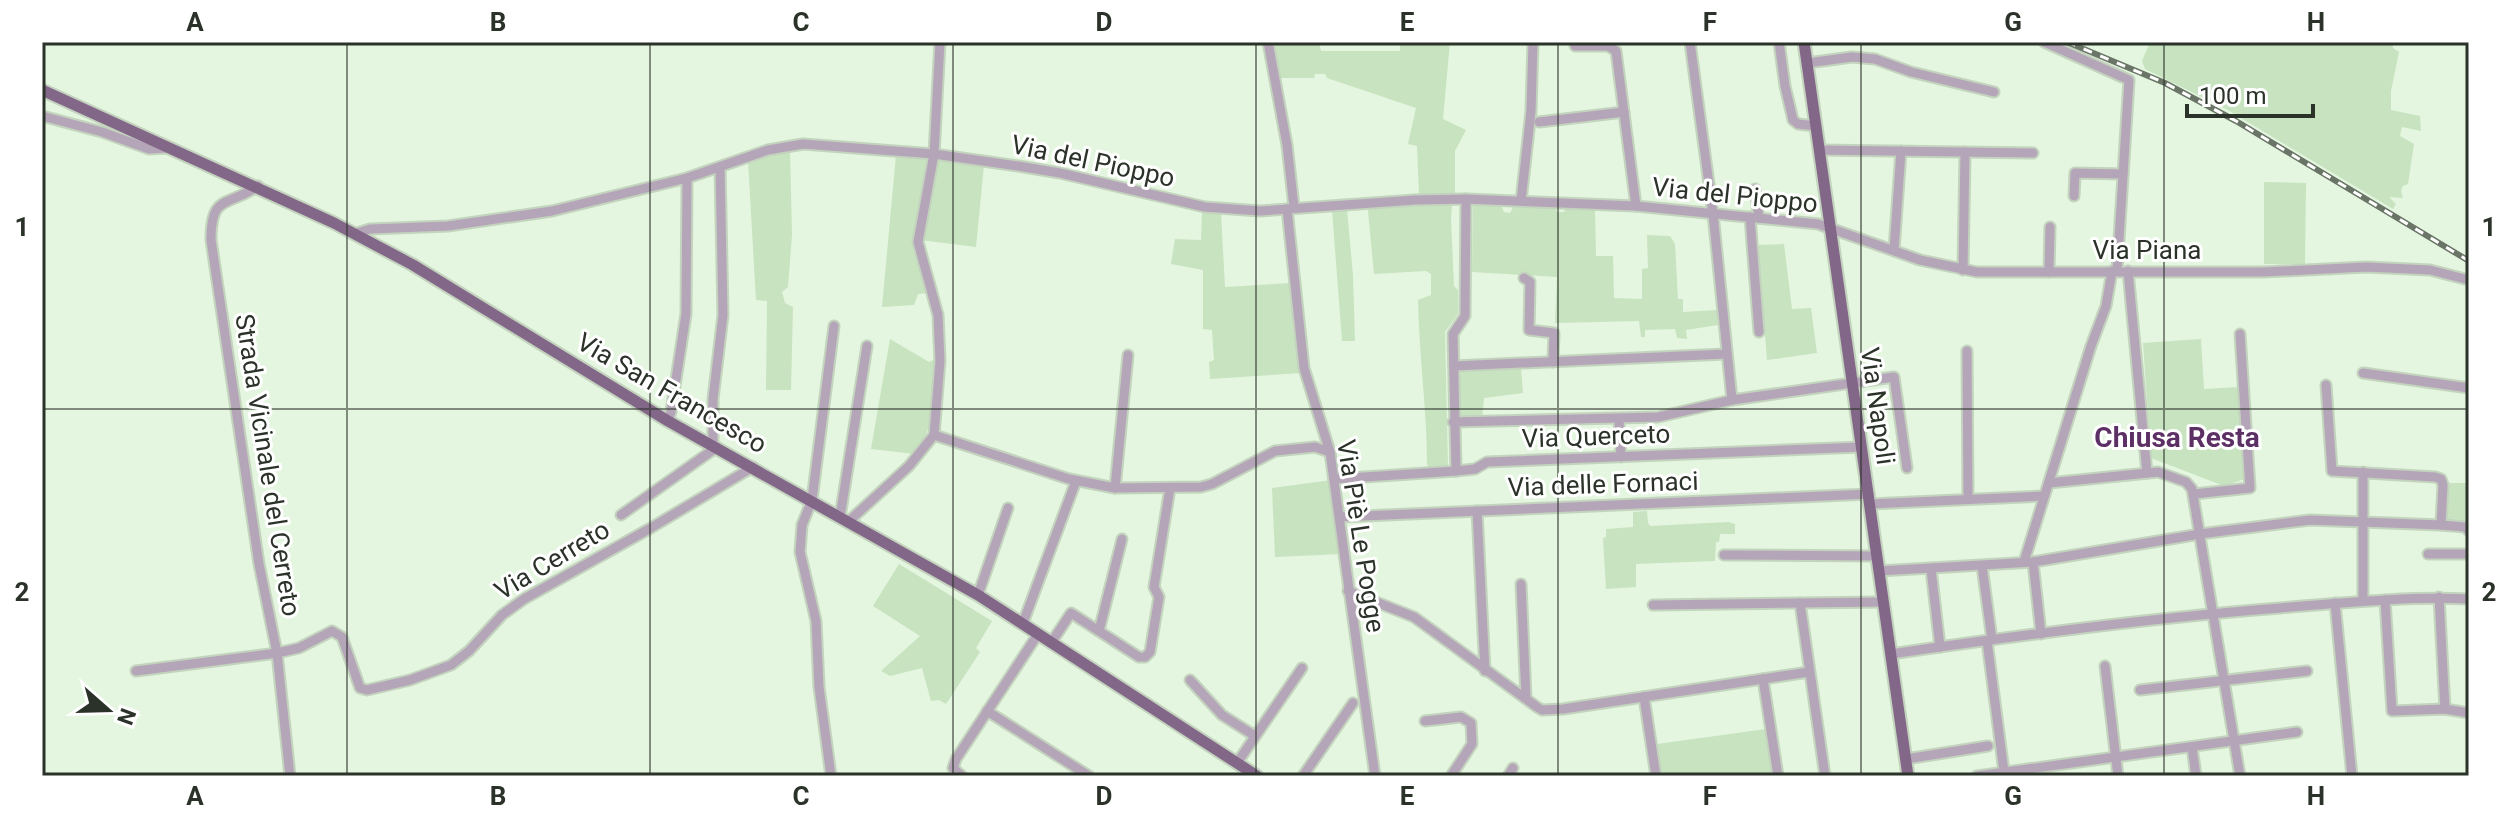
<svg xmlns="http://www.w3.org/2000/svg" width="2511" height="818" font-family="Roboto,sans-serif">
<rect width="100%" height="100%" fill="#e4f6df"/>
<g fill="#c8e3c0">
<polygon points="1273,42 1319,42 1321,51 1400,51 1400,42 1450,42 1443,119 1466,130 1455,151 1455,194 1419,194 1417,146 1408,144 1416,108 1327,78 1325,74 1315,74 1314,78 1279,78"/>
<polygon points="2150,42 2393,42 2393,48 2399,52 2391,91 2391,110 2420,116 2421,131 2402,127 2400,136 2414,144 2408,184 2403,186 2401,191 2403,198 2389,197 2396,204 2393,209 2226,109 2145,69 2142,61"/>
<polygon points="790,149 792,235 788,287 782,292 785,303 793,307 791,390 766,390 767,301 756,300 748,161"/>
<polygon points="896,155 924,157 929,163 916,232 930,293 918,294 914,305 882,307"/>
<polygon points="940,161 984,165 976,247 920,240 936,164"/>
<polygon points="2264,182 2306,183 2305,264 2264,264"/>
<polygon points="1473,203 1501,205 1504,212 1510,213 1514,205 1555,207 1557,212 1564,212 1566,208 1595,210 1596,256 1613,256 1614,298 1642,299 1642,269 1648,268 1647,235 1670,236 1675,244 1678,299 1683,299 1683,312 1717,310 1718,325 1686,330 1687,339 1677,338 1675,329 1645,330 1645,337 1641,337 1639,321 1555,323 1557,277 1472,272"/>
<path d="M1452,204L1451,219L1454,286L1458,290V314L1445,332L1448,466L1446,468L1430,470L1427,464C1427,410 1419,355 1418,300L1431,295V274L1426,271L1374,274L1368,211V209Z"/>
<polygon points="1347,209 1353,275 1355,341 1342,341 1332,210"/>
<polygon points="1202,211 1221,213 1225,287 1292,283 1301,373 1210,379 1209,362 1214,360 1212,330 1203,329 1203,270 1171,264 1175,239 1201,240"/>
<polygon points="1784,244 1792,309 1811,308 1817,353 1767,360 1758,245"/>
<path d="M890,339L929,362L938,358C935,388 934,433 915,454L871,449Z"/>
<polygon points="2201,339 2204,389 2238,387 2245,479 2224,486 2151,458 2143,343"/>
<polygon points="1521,368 1523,393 1484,398 1482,418 1460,417 1458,371"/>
<polygon points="1332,480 1341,554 1275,557 1272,488"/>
<polygon points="2447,483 2469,483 2469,523 2445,520"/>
<polygon points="1647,511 1648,523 1650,526 1729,522 1735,524 1735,534 1720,534 1719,542 1716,542 1715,561 1636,564 1636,587 1606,589 1603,538 1606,537 1606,529 1633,527 1633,512"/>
<polygon points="899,564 992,621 976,648 980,652 946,704 939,700 931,701 922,668 890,676 881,671 920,636 873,606"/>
<polygon points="1766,729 1772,776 1662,776 1657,744"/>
</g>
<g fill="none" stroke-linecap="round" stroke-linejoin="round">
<g stroke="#c3d3be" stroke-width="13">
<g id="minor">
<polyline points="1268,42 1287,145 1294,207"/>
<polyline points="1690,42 1713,214 1732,400"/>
<polyline points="1779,42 1785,86 1793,120 1798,124 1816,126"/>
<polyline points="2044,42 2129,80 2117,271"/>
<polyline points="1575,46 1608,46 1616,51 1636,206"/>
<polyline points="1807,63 1852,57 1875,59 1911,72 1994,92"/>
<polyline points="42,116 102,132 149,149 167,148"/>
<polyline points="1539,122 1624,112"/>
<polyline points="1819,150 2033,153"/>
<path d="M258,186C228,207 211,193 211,240L259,564L277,653L290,776"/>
<polyline points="1755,189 1759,218"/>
<polyline points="2074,196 2075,173 2123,174"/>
<polyline points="1521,201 1531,111 1533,42"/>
<polyline points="1287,209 1304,368 1330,452 1375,776"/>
<polyline points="1750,217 1759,332"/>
<polyline points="357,233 370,229 448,226 552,211 687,178 768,150 803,144 934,154 1018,166 1060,173 1205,207 1260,211 1415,200 1466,199 1636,206 1818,224 1920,260 1977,272 2263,272 2366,267 2430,270 2469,280"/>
<polyline points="1894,250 1901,151"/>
<polyline points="1963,270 1965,152"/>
<polyline points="2128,271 2147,473"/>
<polyline points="2049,272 2050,227"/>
<polyline points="1524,278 1530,282 1529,330 1554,333 1553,362"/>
<polyline points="1967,351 1968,499"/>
<polyline points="1454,366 1726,354"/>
<polyline points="2363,373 2469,388"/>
<polyline points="2326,385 2332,471 2435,477 2441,479 2443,485 2441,525"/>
<polyline points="1619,420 1621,457"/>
<polyline points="668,421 671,412 686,314 687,178"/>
<polyline points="1453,422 1658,417 1732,400 1894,377 1907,468"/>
<polyline points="934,435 1069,479 1115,488 1201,487 1212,484 1275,451 1315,447 1330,452"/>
<polyline points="713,445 713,399 723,315 720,167"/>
<polyline points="1456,471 1453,334 1465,316 1466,199"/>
<polyline points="1334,479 1456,471 1475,469 1487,462 1862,447"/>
<polyline points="2049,483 2158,472 2186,482 2192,489 2240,776"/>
<polyline points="1115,488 1128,355"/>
<polyline points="2194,494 2250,488 2240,334"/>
<polyline points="1870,504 2044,496"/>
<polyline points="1477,511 1485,671"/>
<polyline points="621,515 717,447"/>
<polyline points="840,517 867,346"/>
<polyline points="1340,517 1869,494"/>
<polyline points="848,522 909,466 934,435 940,361 938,315 918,242 934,154 940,42"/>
<polyline points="2428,554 2469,554"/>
<polyline points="1724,555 1877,556"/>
<polyline points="2024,562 2091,346 2106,306 2112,271"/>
<polyline points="2033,562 2041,634"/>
<polyline points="1982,566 1992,640"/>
<polyline points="1931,569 1940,647"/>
<polyline points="1879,571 2033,562 2200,534 2310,520 2441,525 2465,527 2469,531"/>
<polyline points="1521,584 1526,698"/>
<polyline points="1348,591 1414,617 1537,707 1542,710 1563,709 1809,672"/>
<polyline points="978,595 1008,508"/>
<polyline points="2439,597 2445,709"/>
<polyline points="2385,600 2392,711 2445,709 2469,713"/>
<polyline points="2363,601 2363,472"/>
<polyline points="1800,603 1825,776"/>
<polyline points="2335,603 2352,776"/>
<polyline points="1653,605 1883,602"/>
<polyline points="1023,623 1076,481"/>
<polyline points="1099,631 1122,539"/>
<polyline points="1987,641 2004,772"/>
<polyline points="1051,643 1071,613 1139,657 1145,657 1150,652 1159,597 1154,587 1170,488"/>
<path d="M1891,654C2020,635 2150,618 2280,608C2342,603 2406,596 2469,599"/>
<polyline points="2105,666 2118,776"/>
<polyline points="136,671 277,653 299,648 332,631 342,637 360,688 367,690 410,680 451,665 469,651 502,615 524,599 649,529 753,467"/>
<polyline points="1763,679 1778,776"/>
<polyline points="1190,680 1222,715 1255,736"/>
<polyline points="2140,690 2307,671"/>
<polyline points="1644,697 1656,776"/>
<polyline points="987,711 1089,776"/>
<polyline points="1425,721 1461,717 1471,723 1472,744 1451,776"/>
<polyline points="2192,747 2196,776"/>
<polyline points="1906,759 1988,746"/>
<polyline points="1237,763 1302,668"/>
<polyline points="831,776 819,687 816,621 800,552 802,525 812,500 834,326"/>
<polyline points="962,776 953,768 956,759 1038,634"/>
<polyline points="1303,776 1353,703"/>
<polyline points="1508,776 1513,768"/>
<polyline points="1977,776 2297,732"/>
</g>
</g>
<g stroke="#c3d3be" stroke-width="15">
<g id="major">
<polyline points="1804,42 1908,776"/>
<polyline points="42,90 334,223 413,265 668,421 978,595 1257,776"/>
</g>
</g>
<use href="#minor" stroke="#b5a5b8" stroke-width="9"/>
<use href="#major" stroke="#836788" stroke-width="11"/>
<g stroke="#6a7567" stroke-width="6">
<polyline id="rail" points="2067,42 2165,83 2236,121 2469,261"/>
</g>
<use href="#rail" stroke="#fff" stroke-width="3" stroke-dasharray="9" stroke-linecap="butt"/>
</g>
<path fill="none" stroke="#2b3229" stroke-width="2" stroke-opacity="0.55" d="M347,42V776M650,42V776M953,42V776M1256,42V776M1558,42V776M1861,42V776M2164,42V776M42,409H2469"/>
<g text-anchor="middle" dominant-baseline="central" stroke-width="6" stroke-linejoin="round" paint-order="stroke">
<g font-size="26" fill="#2b3229" stroke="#fff">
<text transform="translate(1093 161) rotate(12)">Via del Pioppo</text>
<text transform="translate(1735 195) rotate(6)">Via del Pioppo</text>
<text x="2147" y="250">Via Piana</text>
<text transform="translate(672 393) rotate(30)">Via San Francesco</text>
<text transform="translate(1878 406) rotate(82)">Via Napoli</text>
<text transform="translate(1596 436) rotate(-2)">Via Querceto</text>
<text transform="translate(268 465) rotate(81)">Strada Vicinale del Cerreto</text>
<text transform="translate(1603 484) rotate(-2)">Via delle Fornaci</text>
<text transform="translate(1361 536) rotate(81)">Via Piè Le Pogge</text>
<text transform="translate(552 560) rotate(-31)">Via Cerreto</text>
</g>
<g font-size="28" font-weight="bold" fill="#5d3065" stroke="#fff">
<text x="2177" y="437">Chiusa Resta</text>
</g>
</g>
<rect width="2511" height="818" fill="none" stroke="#ffffff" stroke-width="88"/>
<g transform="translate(108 710) rotate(110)" stroke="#ffffff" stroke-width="6" paint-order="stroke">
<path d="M0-6L14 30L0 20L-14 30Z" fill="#2b3229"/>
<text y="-12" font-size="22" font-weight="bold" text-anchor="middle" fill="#2b3229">N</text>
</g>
<path d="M2187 104v12h126v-12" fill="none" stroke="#2b3229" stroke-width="4"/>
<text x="2199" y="104" font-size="24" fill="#2b3229" stroke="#ffffff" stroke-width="6" paint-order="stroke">100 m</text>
<rect x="44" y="44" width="2423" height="730" fill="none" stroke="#2b3229" stroke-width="3"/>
<g font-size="26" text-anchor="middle" font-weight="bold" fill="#2b3229">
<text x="195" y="31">A</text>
<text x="498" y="31">B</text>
<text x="801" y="31">C</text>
<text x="1104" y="31">D</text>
<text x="1407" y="31">E</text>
<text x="1710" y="31">F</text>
<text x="2013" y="31">G</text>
<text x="2316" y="31">H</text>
<text x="22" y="236">1</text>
<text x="2489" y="236">1</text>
<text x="22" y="601">2</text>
<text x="2489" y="601">2</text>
<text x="195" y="805">A</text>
<text x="498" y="805">B</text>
<text x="801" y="805">C</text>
<text x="1104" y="805">D</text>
<text x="1407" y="805">E</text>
<text x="1710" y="805">F</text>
<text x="2013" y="805">G</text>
<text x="2316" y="805">H</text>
</g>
</svg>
